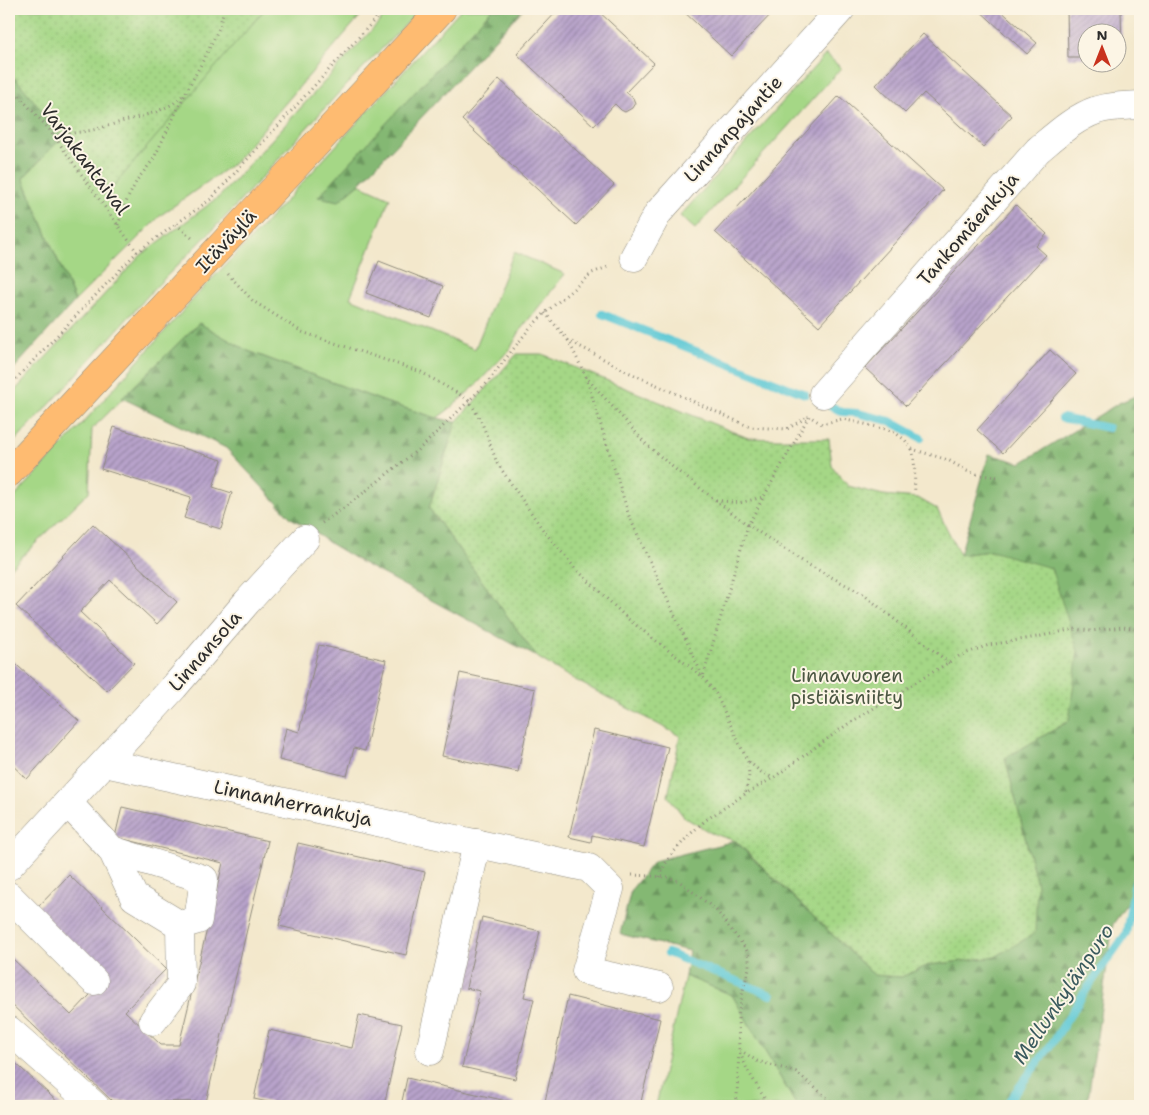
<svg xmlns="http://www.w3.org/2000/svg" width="1149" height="1115" font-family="'Shantell Sans',sans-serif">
<defs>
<pattern id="forest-firs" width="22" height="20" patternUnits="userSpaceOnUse" patternTransform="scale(1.25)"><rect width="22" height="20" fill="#84b873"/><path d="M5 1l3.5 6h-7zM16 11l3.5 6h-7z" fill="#6c965f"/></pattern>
<pattern id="park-dots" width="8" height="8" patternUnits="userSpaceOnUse" patternTransform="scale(1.25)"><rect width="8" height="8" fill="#a5d786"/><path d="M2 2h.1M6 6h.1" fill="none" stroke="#8eb974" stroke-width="1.8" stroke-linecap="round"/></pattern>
<pattern id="building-hatch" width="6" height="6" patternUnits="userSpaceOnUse" patternTransform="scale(1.25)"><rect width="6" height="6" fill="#b8a3cb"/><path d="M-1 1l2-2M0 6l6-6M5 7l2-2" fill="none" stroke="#9685a5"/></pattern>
</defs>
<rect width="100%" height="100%" fill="#fcf5e5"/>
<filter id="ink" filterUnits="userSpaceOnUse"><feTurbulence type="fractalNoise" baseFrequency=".02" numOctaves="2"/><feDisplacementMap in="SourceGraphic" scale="10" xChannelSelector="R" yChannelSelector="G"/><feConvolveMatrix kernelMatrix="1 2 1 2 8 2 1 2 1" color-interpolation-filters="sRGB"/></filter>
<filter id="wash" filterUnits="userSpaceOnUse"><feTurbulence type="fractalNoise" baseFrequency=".0096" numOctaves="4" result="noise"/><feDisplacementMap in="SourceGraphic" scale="20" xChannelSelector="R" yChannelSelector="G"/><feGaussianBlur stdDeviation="1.12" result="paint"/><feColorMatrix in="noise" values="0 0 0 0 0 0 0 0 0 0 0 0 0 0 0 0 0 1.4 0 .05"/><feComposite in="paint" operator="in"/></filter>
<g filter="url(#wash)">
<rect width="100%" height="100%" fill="#f3e8cc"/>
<g fill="#a5d786" stroke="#688158">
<polygon points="199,9 365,9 361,15 234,163 161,215 75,301 23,178 91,107"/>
<polygon points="391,9 421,9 344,87 233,209 154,289 52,402 9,447 9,397 140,256 220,196"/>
<polygon points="461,9 492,9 418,90 339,200 359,184 390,198 350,298 475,349 514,252 565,274 521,329 510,349 475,386 448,410 437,418 385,402 248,351 198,324 92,429 89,492 9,569 9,503 75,432 205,286 249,241"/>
<polygon points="826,54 841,68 695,229 680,216"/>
<polygon points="685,976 732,994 797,1106 656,1106"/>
</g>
<g fill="url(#forest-firs)" stroke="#58724f">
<polygon points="9,9 91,107 23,178 75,301 9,374"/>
<polygon points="492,9 523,9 359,184 339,201 318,197"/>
<polygon points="199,323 248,351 385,402 437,418 456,422 429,508 537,657 366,565 331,544 310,529 291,518 226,448 122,398"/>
<polygon points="1140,394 1140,886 1113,924 1087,1106 797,1106 732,995 685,976 689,951 620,934 631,890 654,861 735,841 874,975 901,977 929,965 995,957 1037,885 1005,758 1069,721 991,551 960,555 989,454 1021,463 1119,403"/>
</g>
<g fill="url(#park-dots)" stroke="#688158">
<polygon points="9,9 265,9 106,195 57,129 17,80 9,75"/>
<polygon points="517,354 542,354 748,438 777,439 829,439 832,466 848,486 883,495 918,498 937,509 960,555 991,551 1051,568 1078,651 1069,721 1005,758 1037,885 1035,933 995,957 929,965 901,977 874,975 736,841 711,833 684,817 668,796 680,736 566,675 537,657 429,508 456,422"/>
</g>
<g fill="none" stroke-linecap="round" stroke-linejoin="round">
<g stroke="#5ec9d6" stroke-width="8">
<polyline points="602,314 805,394"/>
<polyline points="826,403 842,412 857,413 890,421 921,438"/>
<polyline points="1062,418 1108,428"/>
<polyline points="668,953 771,995"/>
<polyline points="1005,1106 1051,1045 1084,993 1126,934 1134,888 1140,863"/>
</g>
</g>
<g id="blocks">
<g fill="url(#building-hatch)">
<polygon points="559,9 596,9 654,63 626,92 633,98 635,103 632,108 625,112 621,110 615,104 594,126 517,54"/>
<polygon points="681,9 776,9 731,56"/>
<polygon points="978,9 999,9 1037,43 1027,54"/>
<polygon points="1067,9 1121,9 1122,56 1116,57 1116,32 1086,32 1086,58 1068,58"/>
<polygon points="923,34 1012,116 983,147 924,93 905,113 876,85"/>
<polygon points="499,79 614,185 576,225 462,120"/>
<polygon points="839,96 943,190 819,326 715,232"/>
<polygon points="1016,205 1047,234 1036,246 1046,255 906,406 865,368"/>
<polygon points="379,261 443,286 431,318 366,293"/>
<polygon points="1050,350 1076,374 1003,453 977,430"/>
<polygon points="114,427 222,460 213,487 232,493 221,529 184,518 191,497 101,469"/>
<polygon points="93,524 177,602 157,624 110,580 80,612 134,663 107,691 16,606"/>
<polygon points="319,645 386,660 365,751 354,748 347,776 279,760 286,728 299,732"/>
<polygon points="9,658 79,721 27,779 9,762"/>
<polygon points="460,673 535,689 518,772 442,756"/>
<polygon points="594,730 668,747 644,847 592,835 591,842 569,837"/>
<polygon points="122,807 268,841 206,1102 112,1101 9,1002 9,955 71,1015 106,978 35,910 69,875 166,969 125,1011 161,1045 179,1045 223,863 115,837"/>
<polygon points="298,843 425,872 406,955 279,926"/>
<polygon points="482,917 540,931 524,997 534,999 515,1079 462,1067 480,991 466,988"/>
<polygon points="568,996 660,1019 640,1106 544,1106"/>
<polygon points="359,1015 402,1024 384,1106 287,1106 254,1099 269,1030 352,1048"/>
<polygon points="9,1057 62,1106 9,1106"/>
<polygon points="407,1078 515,1103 514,1106 401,1106"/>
</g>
</g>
</g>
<g filter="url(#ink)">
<use href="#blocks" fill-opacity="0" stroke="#8f8a7c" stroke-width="1"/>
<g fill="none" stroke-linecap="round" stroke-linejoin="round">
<g stroke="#8f8a7c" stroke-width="29">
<g id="minor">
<polyline points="634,257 658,213 841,9"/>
<path d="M823,394L1038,150C1056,135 1074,118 1097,110C1110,106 1126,106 1140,105"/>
<polyline points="105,763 589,868 610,889 586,971 659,987"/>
<polyline points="68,803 112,850 204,879 198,920 180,925 181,984 153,1021"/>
<polyline points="112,850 134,897 180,925"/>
<polyline points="9,866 174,687 247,602 305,539"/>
<polyline points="9,896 94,981"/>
<polyline points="9,1030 95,1106"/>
<polyline points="430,1051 477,843"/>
</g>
</g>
<g stroke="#8f8a7c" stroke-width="29">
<polyline id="major" points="9,473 442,9"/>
</g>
<g stroke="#8f8a7c" stroke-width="3" stroke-dasharray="1 4" stroke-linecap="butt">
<polyline points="9,85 49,129 137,252"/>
<polyline points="54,136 93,130 156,112 173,104 182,96"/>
<polyline points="176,224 193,239"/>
<polyline points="118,225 127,200 137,180 153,160 185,94 205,57 219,28 224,9"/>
<polyline points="228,274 253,301 302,332 421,372 469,400 482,423 497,463 543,530 575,568 628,619 703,677 716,694 748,762 749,776 745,794"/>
<polyline points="545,313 568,340 628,372 750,427 787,429 809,416"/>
<polyline points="568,340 586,377 646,444 675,469 748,525 807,564 863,594 949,663"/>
<polyline points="586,377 629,516 703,677 748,525 809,416 822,424 842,419 882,428 894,432 905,440 912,449 948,460 967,471 980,475 998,477"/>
<polyline points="9,386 137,252 211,199 379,15 383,9"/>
<path d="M912,449C916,464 914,478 915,493"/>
<polyline points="716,500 739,503 763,497"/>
<polyline points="322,523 352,502 425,444 486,384 529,329 545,313 592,273 610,266"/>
<polyline points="749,762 761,772 773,778"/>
<polyline points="632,875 668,877 679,881 716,910 746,949 749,956 749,968 743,990 738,1018 739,1050 737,1097 735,1106"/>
<polyline points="660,877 664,866 672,854 689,835 706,820 745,794 773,778 848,724 959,656 989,645 1037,637 1074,629 1091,631 1123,627 1140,629"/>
<polyline points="740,1050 757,1061 796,1072 837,1106"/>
<polyline points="740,1053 747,1069 769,1106"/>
</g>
<use href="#minor" stroke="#fff" stroke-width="28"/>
<use href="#major" stroke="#febb71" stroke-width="28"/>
</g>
</g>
<g text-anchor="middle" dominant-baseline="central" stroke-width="4" stroke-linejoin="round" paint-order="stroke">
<g font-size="19" fill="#2b2b2b" stroke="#fcf5e5">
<text transform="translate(733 129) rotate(-48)">Linnanpajantie</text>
<text transform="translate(85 159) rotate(53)">Varjakantaival</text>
<text transform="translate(968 229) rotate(-49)">Tankomäenkuja</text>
<text transform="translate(226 241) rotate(-47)">Itäväylä</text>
<text transform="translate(205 651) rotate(-49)">Linnansola</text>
<text transform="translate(293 803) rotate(12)">Linnanherrankuja</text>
</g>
<g font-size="19" fill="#4a5642" stroke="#fcf5e5">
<text x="847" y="675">Linnavuoren<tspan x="847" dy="22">pistiäisniitty</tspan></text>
</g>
<g font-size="20" font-style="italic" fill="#3a5a5e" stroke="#fcf5e5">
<text transform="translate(1063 994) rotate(-56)">Mellunkylänpuro</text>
</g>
</g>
<rect width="1149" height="1115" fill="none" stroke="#fcf5e5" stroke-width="30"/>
<g transform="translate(1102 48)"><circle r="24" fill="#fcf5e5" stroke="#a8a49b"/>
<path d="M0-4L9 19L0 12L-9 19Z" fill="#c8321e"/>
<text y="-8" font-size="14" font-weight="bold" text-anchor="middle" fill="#2b2b2b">N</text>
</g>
</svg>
